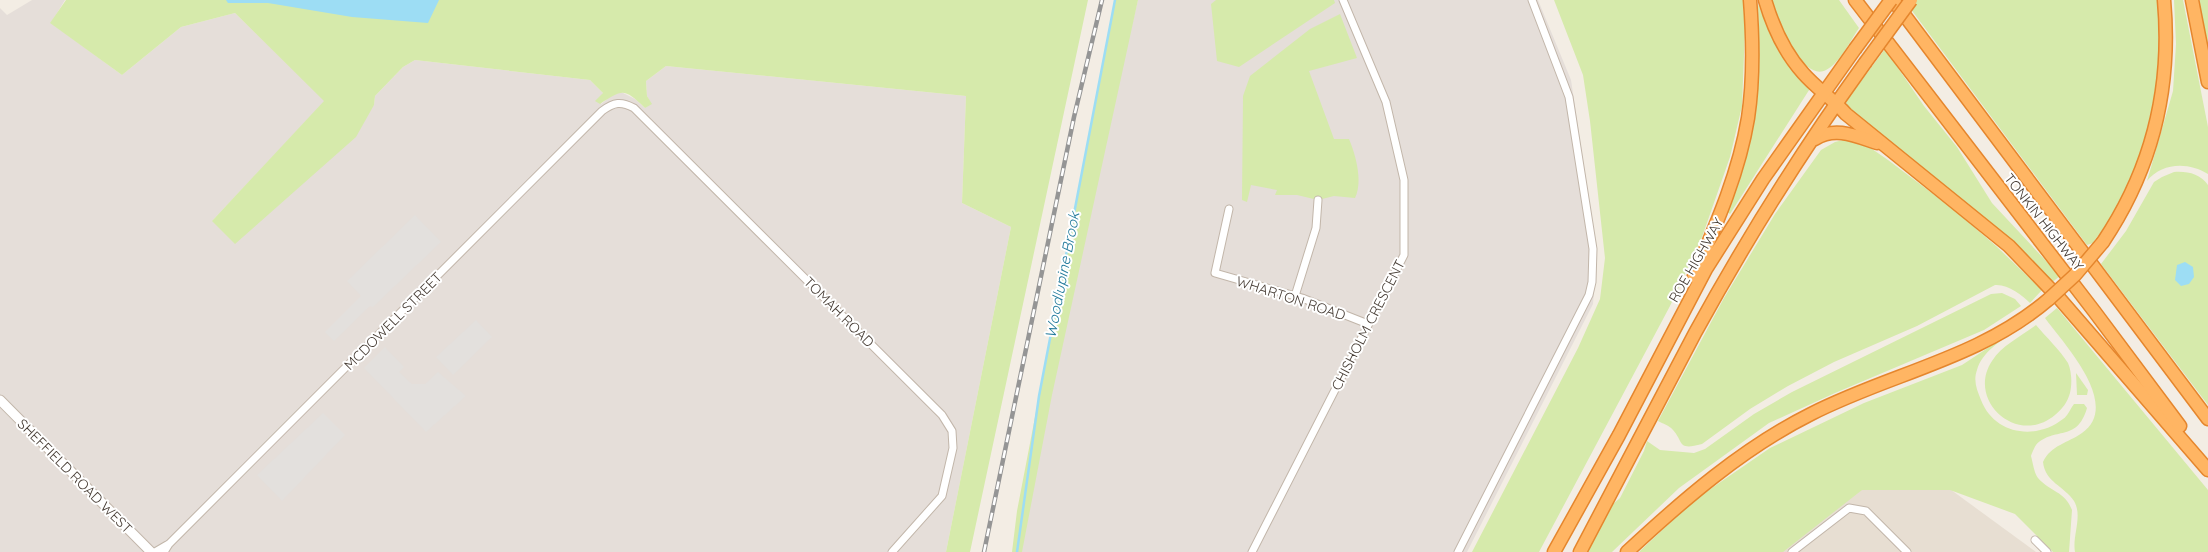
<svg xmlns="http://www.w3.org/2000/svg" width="2208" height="552" font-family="Quicksand,sans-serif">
<rect width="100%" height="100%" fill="#f3ede4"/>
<polygon fill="#e7ded2" points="1902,454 2036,552 1781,552"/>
<g fill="#e5ded9">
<polygon points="32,0 65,0 51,23 122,75 181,27 235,13 325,101 212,221 374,105 375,96 403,67 415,60 590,80 603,93 601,104 615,93 621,92 635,99 645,108 649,100 647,96 646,81 666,66 966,96 962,203 1011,227 946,552 0,552 0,8 7,15"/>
<polygon points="1138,0 1538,0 1571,80 1597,253 1593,304 1467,552 1021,552 1043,400"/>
</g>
<g fill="#d6eaab">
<path d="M66,0H1088L970,552H946L1011,227L962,203L966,96L666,66L646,81L647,96L652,104L645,108C624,88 623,89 600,104L595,101L603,93L590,80L415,60L403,67L375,96L374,105L356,137L235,244L212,221L324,101L235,13L181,27L122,75L50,23Z"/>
<polygon points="1115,0 1138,0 1052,395 1022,552 1012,552 1017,511"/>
<polygon points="1216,0 1334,0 1335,3 1239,67 1217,61 1211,4"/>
<polygon points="1554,0 1743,0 1745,29 1742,106 1730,157 1702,237 1670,306 1539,552 1472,552 1578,348 1600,299 1605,258 1590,121 1583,75"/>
<path d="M1770,0H1839L1859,28C1850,41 1840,63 1826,70C1802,83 1776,16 1770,0Z"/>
<path d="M1904,0H2157C2163,59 2158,115 2136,170C2132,178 2130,187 2125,195C2116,212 2104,227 2093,243L2087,245Z"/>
<path d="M2174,0H2183L2208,127V174C2189,162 2162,162 2147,181L2173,91L2176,44Z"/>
<polygon points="2194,0 2208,0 2208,70"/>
<path d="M1758,4C1770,34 1784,68 1811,87L1730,214L1727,212C1757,146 1761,75 1758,4Z"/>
<path d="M1340,14L1357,58L1309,71L1334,139H1349C1356,156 1363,181 1355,198L1334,196L1318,200L1297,195H1275L1277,190L1251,185L1247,202L1242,200L1243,96L1250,76L1310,29Z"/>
<polygon points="1885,49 1924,106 1957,147 1992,203 2060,276 2050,284 1848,108 1846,102 1850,96"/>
<path d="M1847,139L1859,140L1888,160L1953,209L1996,246L2042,290L2030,303C2022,295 2008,284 1995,285L1917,326L1834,362L1788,386L1750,409L1702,444C1677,451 1684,442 1673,430C1669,425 1663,424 1658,421L1724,298L1775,214L1821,150L1835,142Z"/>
<path d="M2174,172C2188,171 2200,174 2208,185V405L2101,264L2126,231L2154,182L2162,177Z"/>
<polygon points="2002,293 2015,299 2021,306 1984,330 1835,393 1769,423 1679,488 1612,552 1587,552 1613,504 1620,498 1644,451 1647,441 1660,450 1694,453 1705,449 1754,414 1792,392 1991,294"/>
<path d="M2057,308L2208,490V552H2075C2072,536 2083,516 2074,501C2064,486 2045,482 2043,462C2051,445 2068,443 2082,433C2122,405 2064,344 2045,318Z"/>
<path d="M2036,325C2046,337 2060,350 2068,363C2072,372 2072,385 2070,393C2067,403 2063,408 2055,415C2017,447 1966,400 1992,361C2002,345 2022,336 2036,325Z"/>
<path d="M2015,330C2001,341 1982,352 1977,370C1973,381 1977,390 1981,400C1994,434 2035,441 2063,419C2068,416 2070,409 2074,404H2084L2087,408C2077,443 2054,426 2036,445C2034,448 2032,453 2031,456C2033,463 2034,473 2038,478C2050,492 2065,491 2072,510L2069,552H2053L2015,514L1950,490H1862L1783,552H1639L1693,501L1770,448L1864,403L1962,365Z"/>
<polygon points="2076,373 2088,390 2087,395 2077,395"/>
</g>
<g fill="#e3e0dd">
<polygon points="415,215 441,242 373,307 370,306 334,341 325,332 361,296 347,281"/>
<polygon points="476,320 492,337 453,375 436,357"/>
<polygon points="385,347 404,367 399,372 412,384 425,384 438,372 466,396 426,432 364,368"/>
<polygon points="323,413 345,435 282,501 257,475"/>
</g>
<g fill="#9dddf4">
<polygon points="226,0 439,0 428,23 352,17 268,3 228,3"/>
<polygon points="2185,262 2193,267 2194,277 2189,284 2181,286 2175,280 2177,265"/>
</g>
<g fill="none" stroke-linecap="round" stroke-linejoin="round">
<polyline stroke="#9dddf4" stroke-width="2.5" points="1017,552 1039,396 1115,0"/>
<g stroke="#c2b6aa" stroke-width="9">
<g id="minor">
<polyline points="1229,209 1215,273 1302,298 1368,324"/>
<polyline points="1295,296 1316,228 1318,200"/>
<polyline points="2035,540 2047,552"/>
<polyline points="155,552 167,545"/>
<path d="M164,552L169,544L602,111C614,102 621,101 634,108L942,415L952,431L953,448L942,496L892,552"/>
<polyline points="1252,552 1404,255 1404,180 1386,102 1343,0"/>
<polyline points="1458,552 1589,295 1592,282 1593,249 1569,97 1532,0"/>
<polyline points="1792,552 1849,508 1866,511 1907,552"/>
</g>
</g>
<g stroke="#c2b6aa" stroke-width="11">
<polyline id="tertiary" points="0,400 151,552"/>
</g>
<g stroke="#e5862d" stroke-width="15">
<g id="motorway">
<path d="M1765,0C1773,27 1784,52 1803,73C1816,88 1833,99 1846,114L2009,246L2059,298L2208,470"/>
<polyline points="1855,0 2094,311 2180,426"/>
<polyline points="1893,0 2208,419"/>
<polyline points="2192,0 2208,82"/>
<path d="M1815,139C1835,126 1856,136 1877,143"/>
<path d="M2103,242C2152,169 2172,88 2164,0"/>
<path d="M1694,276C1716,225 1739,173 1748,118C1754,79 1753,39 1750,0"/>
<polyline points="1554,552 1619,435 1706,269 1763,179 1855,49"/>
<path d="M1580,552C1619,479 1656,406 1695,333C1746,240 1803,149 1865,63"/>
<path d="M1627,552C1683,500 1743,448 1811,414C1891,373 1979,359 2049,299"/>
</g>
</g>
<use href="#minor" stroke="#fff" stroke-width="7"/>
<use href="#tertiary" stroke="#fff" stroke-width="9"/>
<use href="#motorway" stroke="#ffb563" stroke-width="12"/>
<g stroke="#959595" stroke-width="4.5">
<polyline id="rail" points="984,552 1074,117 1102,0"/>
</g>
<use href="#rail" stroke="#fff" stroke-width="2.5" stroke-dasharray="8" stroke-linecap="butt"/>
<g stroke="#e5862d" stroke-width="15" stroke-linecap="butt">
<g id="motorway-bridge">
<polyline points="1855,49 1891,0"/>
<polyline points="1865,63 1911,0"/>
<polyline points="2049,299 2075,275 2103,242"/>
</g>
</g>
<use href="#motorway-bridge" stroke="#ffb563" stroke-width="12"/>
</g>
<g text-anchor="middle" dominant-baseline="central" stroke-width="4" stroke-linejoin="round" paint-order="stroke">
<g font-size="14" fill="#463c34" stroke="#fff">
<text transform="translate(2044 222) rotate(52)">TONKIN HIGHWAY</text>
<text transform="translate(1696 260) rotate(-60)">ROE HIGHWAY</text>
<text transform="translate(1291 298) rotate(18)">WHARTON ROAD</text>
<text transform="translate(839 312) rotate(45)">TOMAH ROAD</text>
<text transform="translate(393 321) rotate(-45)">MCDOWELL STREET</text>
<text transform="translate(1368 325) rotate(-63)">CHISHOLM CRESCENT</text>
<text transform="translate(75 476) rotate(45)">SHEFFIELD ROAD WEST</text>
</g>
<g font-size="15" font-style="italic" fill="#257c9d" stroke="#fff">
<text transform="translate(1062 275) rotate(-79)">Woodlupine Brook</text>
</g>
</g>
</svg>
